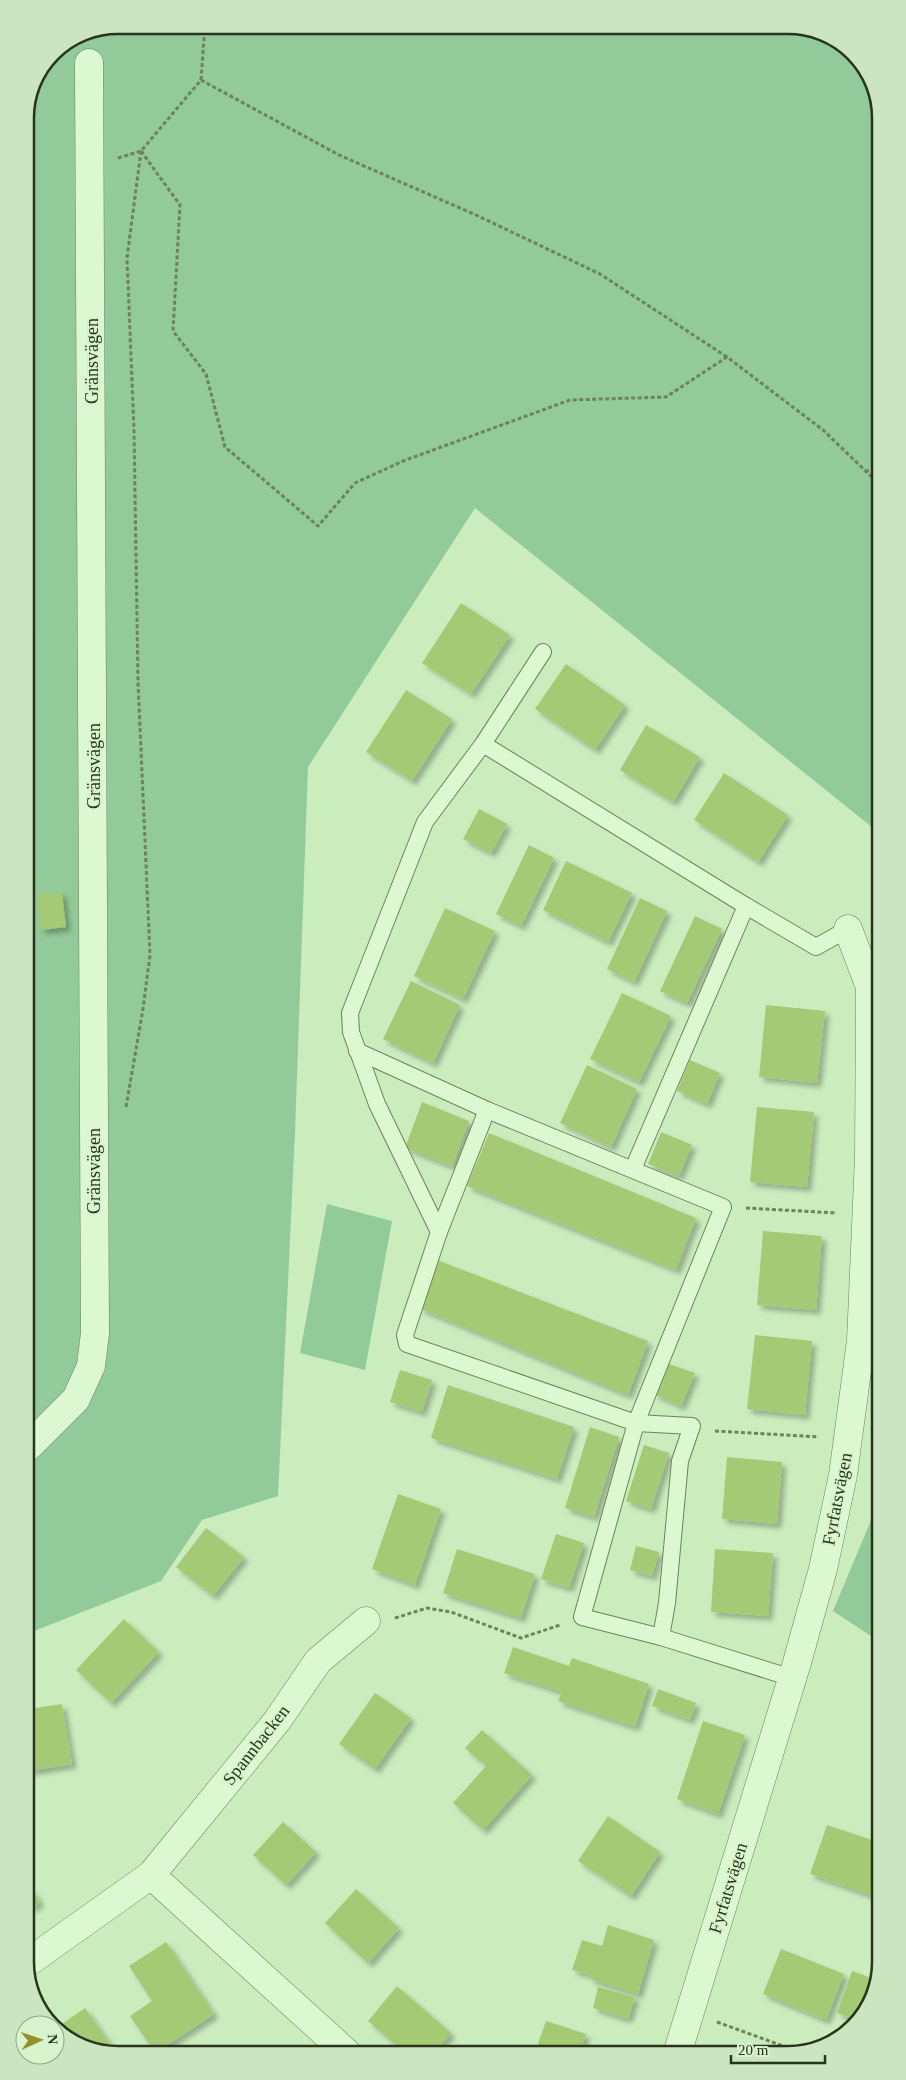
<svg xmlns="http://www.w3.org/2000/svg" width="906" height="2080" font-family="Georgia,serif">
<defs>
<filter id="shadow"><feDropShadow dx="4.5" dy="4.5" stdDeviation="2.5" flood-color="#0004"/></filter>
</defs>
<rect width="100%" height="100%" fill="#cbedbe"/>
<g fill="#92ca99">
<polygon points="118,25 795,25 845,44 876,88 878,832 475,508 308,767 295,1132 278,1496 202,1520 161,1581 29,1633 25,112 52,52 82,32"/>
<polygon points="327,1204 392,1221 365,1370 300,1353"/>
<polygon points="880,1499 880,1642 833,1611"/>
</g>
<g fill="#a5ca74" filter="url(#shadow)">
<polygon points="461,603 510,635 471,694 422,663"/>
<polygon points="566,664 625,705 595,750 535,709"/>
<polygon points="406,690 452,719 412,781 366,752"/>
<polygon points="646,725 700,757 673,802 620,770"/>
<polygon points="724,773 788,815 758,862 694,820"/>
<polygon points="479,809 507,824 491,853 463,839"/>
<polygon points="529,845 554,858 521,926 496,914"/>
<polygon points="566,861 632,893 608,942 543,910"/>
<polygon points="62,892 66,927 41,930 37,894"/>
<polygon points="640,898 667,911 634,982 607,969"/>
<polygon points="445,908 495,931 463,999 414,976"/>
<polygon points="695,916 722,929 687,1003 660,991"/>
<polygon points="411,981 460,1005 433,1063 383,1039"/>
<polygon points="622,993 671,1016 639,1082 590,1059"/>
<polygon points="766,1005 825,1011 817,1083 759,1077"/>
<polygon points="690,1060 720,1073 707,1104 677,1091"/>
<polygon points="587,1065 637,1089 611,1147 560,1123"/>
<polygon points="422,1102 469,1121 452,1166 405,1148"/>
<polygon points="757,1107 814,1112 807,1187 750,1182"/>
<polygon points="661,1132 692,1145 679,1176 648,1164"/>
<polygon points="489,1133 696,1218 676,1270 467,1186"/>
<polygon points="763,1231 822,1236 816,1310 757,1305"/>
<polygon points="437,1260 648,1341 628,1395 419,1308"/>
<polygon points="755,1335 812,1341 805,1415 747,1409"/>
<polygon points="666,1363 695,1373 681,1406 654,1394"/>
<polygon points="400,1370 432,1380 422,1412 390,1402"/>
<polygon points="448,1385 574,1427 557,1479 431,1438"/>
<polygon points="590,1427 619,1437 594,1517 565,1508"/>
<polygon points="644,1445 669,1453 651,1509 626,1501"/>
<polygon points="727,1457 782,1462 777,1524 722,1519"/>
<polygon points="398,1494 441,1509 415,1585 372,1569"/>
<polygon points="206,1528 244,1557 213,1596 176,1567"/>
<polygon points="556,1534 584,1543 569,1588 541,1579"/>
<polygon points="636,1546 659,1552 652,1576 630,1570"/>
<polygon points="457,1549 535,1574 521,1618 443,1593"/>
<polygon points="715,1549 773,1553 768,1616 711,1612"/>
<polygon points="124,1619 159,1652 111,1703 76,1670"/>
<polygon points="513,1647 569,1666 572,1658 649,1684 635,1727 558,1701 562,1692 504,1673"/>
<polygon points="658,1689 696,1703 690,1720 652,1706"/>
<polygon points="375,1693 411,1718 375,1769 339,1744"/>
<polygon points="62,1704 72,1764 29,1771 29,1709"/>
<polygon points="703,1721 745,1735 718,1814 677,1799"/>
<polygon points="482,1730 532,1775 483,1830 453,1803 486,1766 465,1748"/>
<polygon points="608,1816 660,1852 631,1896 578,1861"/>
<polygon points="283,1822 316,1852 286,1885 253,1855"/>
<polygon points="827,1825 881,1843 879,1898 810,1874"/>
<polygon points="30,1887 40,1902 30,1909"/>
<polygon points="356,1889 399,1928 368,1963 325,1923"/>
<polygon points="608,1925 654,1940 638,1994 590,1979 591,1975 572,1970 582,1940 602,1946"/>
<polygon points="166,1942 214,2014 155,2053 130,2016 152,2001 129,1966"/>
<polygon points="781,1949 844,1974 826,2020 763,1994"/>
<polygon points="852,1971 874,1979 861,2017 857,2020 837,2013"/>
<polygon points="397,1986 451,2033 434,2053 405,2053 368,2021"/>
<polygon points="598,1987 635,1997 628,2019 593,2008"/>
<polygon points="85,2008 118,2055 111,2055 61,2036 56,2028"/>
<polygon points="546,2021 586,2034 580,2052 535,2052"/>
</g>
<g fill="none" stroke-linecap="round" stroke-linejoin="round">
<g stroke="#6c8457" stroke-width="18">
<g id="service">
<polyline points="483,744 746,906 816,947 848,929"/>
<polyline points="357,1051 487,1110 723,1207 636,1423 582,1617 661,1637 792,1678"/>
<polyline points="487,1110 439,1232 405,1335 407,1344 636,1423 692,1426 680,1461 667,1603 661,1637"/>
<polyline points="633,1169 746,906"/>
<polyline points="439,1232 377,1104 351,1032 350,1013 425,822 483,744 543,652"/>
</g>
</g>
<g stroke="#6c8457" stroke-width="29">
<g id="minor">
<polyline points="29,1446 76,1399 91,1366 95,1333 89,63"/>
<polyline points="151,1875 347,2053"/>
<polyline points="30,1961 151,1875 277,1721 318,1661 366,1621"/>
<polyline points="678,2051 796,1666 823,1569 843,1475 861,1341 869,1156 870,987 848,929"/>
</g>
</g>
<g stroke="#6c8457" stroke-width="3" stroke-dasharray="4 2.5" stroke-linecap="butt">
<polyline points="201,80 339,155 476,215 600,274 727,357"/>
<polyline points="141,151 180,205 173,331 206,374 225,447 318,526 355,483 403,461 570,400 666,397 727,357 823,430 877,482"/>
<polyline points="118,158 141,151 201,80 205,25"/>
<polyline points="865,471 877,470"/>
<polyline points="126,1107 143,1009 150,955 138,682 134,430 127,258 141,151"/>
<polyline points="746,1208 837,1213"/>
<polyline points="715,1431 819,1437"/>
<polyline points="395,1618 427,1608 451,1612 521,1638 560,1625"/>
<polyline points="717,2022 794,2050"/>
</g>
<use href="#service" stroke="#dcf8d0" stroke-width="16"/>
<use href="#minor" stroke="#dcf8d0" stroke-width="28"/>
</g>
<g text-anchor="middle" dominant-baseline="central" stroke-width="4" stroke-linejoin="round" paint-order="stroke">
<g font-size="18" fill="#28341b" stroke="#d8f4cd">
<text transform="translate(92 361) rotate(-90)">Gränsvägen</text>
<text transform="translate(94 766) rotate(-90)">Gränsvägen</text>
<text transform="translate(94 1171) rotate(-90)">Gränsvägen</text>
<text transform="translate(837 1499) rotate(-79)">Fyrfatsvägen</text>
<text transform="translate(256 1745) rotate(-52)">Spannbacken</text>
<text transform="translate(728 1888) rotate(-73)">Fyrfatsvägen</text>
</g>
</g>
<path d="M0 0H906V2080H0ZM118 34H788A84 84 0 0 1 872 118V1962A84 84 0 0 1 788 2046H118A84 84 0 0 1 34 1962V118A84 84 0 0 1 118 34Z" fill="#cae5bf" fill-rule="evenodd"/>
<path fill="none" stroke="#28341b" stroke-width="2.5" d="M118 34H788A84 84 0 0 1 872 118V1962A84 84 0 0 1 788 2046H118A84 84 0 0 1 34 1962V118A84 84 0 0 1 118 34Z"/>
<g transform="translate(40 2040) rotate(87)"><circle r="24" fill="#d8f4cd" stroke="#92a786"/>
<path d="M0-4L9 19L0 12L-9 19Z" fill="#929228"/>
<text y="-8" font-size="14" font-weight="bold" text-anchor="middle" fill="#28341b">N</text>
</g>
<path d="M731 2055v8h94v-8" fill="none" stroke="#28341b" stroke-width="2.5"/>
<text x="738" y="2055" font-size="15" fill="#28341b" stroke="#d8f4cd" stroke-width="4" paint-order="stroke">20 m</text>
</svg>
